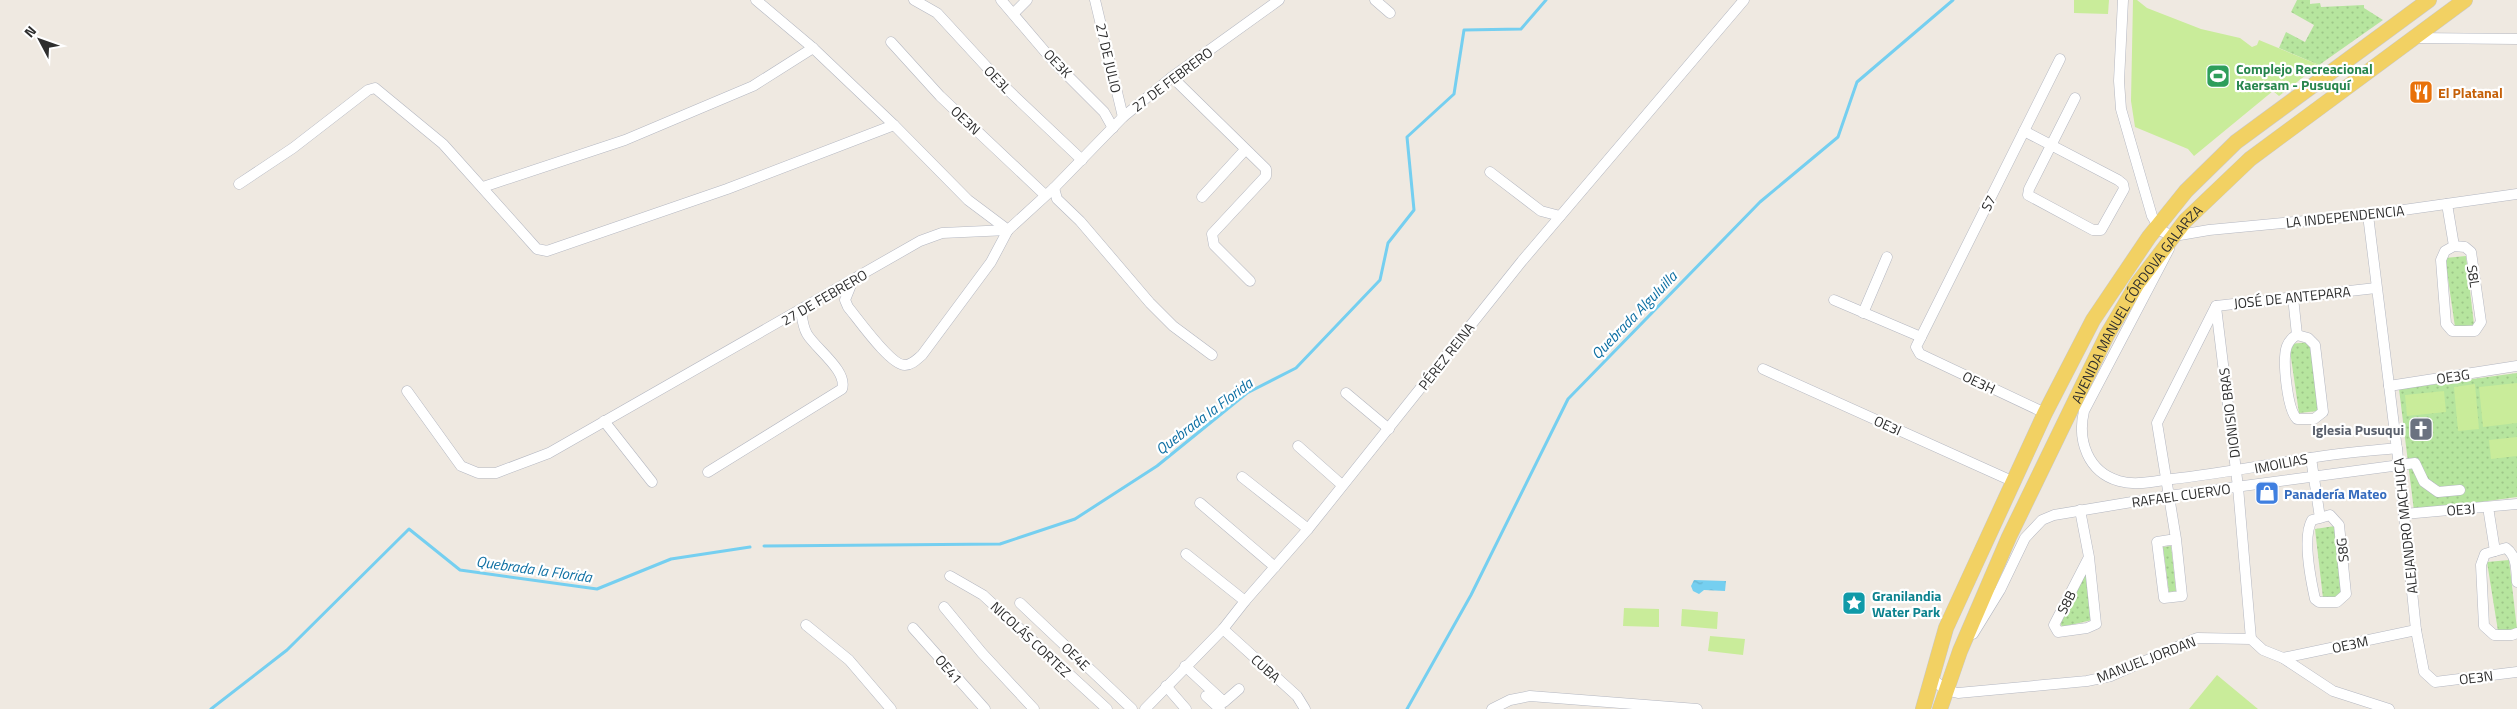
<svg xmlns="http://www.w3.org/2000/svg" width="2517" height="709" font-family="'Titillium Web',sans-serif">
<defs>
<pattern id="grass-dots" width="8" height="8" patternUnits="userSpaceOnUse" patternTransform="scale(1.25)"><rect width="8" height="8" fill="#b6e59e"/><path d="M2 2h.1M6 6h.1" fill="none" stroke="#9dc588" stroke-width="1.8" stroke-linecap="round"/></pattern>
<pattern id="water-ripples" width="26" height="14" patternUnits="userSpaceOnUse" patternTransform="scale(1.25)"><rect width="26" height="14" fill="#75cff0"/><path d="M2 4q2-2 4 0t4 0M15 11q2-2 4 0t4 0" fill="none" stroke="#66b2ce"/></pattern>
</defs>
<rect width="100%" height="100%" fill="#efe9e1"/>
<g fill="url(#grass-dots)">
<polygon points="2297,0 2310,0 2310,4 2320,3 2321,7 2364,5 2364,8 2383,20 2319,65 2279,48 2286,32 2305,42 2314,25 2291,12"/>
<polygon points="2466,256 2474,325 2455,327 2445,258"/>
<polygon points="2311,342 2318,411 2299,413 2289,344"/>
<polygon points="2517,373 2517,497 2414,511 2399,389"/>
<polygon points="2335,526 2344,596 2323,598 2315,529"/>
<polygon points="2171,546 2176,591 2169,592 2163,547"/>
<polygon points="2509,560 2517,629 2498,631 2487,562"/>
<polygon points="2084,574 2087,574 2092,620 2062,627 2060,622"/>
</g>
<g fill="#c9ec9a">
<polygon points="2074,0 2109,0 2108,14 2074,13"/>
<polygon points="2133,0 2137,0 2147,8 2201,29 2240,38 2252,47 2257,45 2259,40 2319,65 2279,96 2273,91 2194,156 2188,149 2135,127 2131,101"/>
<polygon points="2517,383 2517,423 2483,427 2479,387"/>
<polygon points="2475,384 2479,429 2458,431 2454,387"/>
<polygon points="2444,391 2446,412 2407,416 2405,395"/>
<polygon points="2517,437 2517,456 2491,459 2489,440"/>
<polygon points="1624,608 1659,609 1659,627 1623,626"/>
<polygon points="1682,609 1718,612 1717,629 1681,626"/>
<polygon points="1710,636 1745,639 1743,655 1708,651"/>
<polygon points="2217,675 2258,709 2189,709"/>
</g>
<polygon fill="url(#water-ripples)" points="1694,580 1726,581 1725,591 1704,590 1699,594 1693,591 1691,586"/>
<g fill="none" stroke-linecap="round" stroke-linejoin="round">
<g stroke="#75cff0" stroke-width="3">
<polyline points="764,546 1000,544 1075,519 1157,466 1247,393 1296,368 1380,280 1388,243 1414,210 1407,137 1454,94 1464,30 1521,29 1546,0"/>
<polyline points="211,709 287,650 409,529 460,570 597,589 671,559 750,547"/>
<polyline points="1407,709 1471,595 1568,399 1760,202 1838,137 1857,82 1953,0"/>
</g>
<g stroke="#b4b7c1" stroke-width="11">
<g id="street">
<polyline points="756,0 813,48 894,125 968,200 1008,230 1054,188 1123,117 1172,77 1279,0"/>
<polyline points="914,0 937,13 1007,89 1082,160"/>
<polyline points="1001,0 1053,61 1104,112 1113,128"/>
<polyline points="1095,0 1123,117"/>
<polyline points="1375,0 1390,13"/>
<polyline points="2123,0 2119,81 2121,109 2152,216 2161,231 2174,236 2209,230 2368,215 2517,194"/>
<polyline points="1014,13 1027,0"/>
<polyline points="2415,38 2517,39"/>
<polyline points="891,42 940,96 1045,195"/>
<polyline points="1172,77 1266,169 1266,176 1212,234 1214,245 1250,281"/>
<polyline points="2024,131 2118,180 2123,184 2124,189 2101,230 2093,230 2028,195 2029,189 2075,98"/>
<polyline points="1490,172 1541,211 1560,216"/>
<polyline points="239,184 293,148 368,90 375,88 443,144 537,249 547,251 727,189 894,125"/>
<polyline points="483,187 625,140 753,86 813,48"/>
<polyline points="1054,188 1057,199 1080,221 1150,303 1173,326 1212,355"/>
<polyline points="1202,197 1245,150"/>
<polyline points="2447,204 2454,246 2465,247 2471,252 2481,322 2475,331 2452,331 2446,324 2441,260 2445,251 2454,246"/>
<polyline points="2368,215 2399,466 2416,630 2424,672 2435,682 2517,672"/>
<path d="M2169,249L2084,411C2077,441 2088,472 2119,481C2136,486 2154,481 2172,479C2218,474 2264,465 2310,458C2339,453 2368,451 2397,448"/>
<path d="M853,280L845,300L848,307C858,319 891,366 905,365C912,365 917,359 922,355L991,262L1008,230"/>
<polyline points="2293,297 2297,335"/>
<polyline points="1834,300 1921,337"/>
<polyline points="2216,306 2376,288"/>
<polyline points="2216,307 2238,487 2251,639"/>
<polyline points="1863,313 1887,257"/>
<path d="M2297,335L2308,338L2315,345L2323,412L2314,419H2297C2287,409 2282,359 2287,346C2289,341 2293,337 2297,335Z"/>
<polyline points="1763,369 2012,481"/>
<polyline points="2389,386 2517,366"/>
<polyline points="407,391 461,466 478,473 496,473 549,453 920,241 942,233 1008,230"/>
<polyline points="1346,393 1389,429"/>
<polyline points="2045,413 1920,354 1916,347 2060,59"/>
<polyline points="604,421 652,482"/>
<polyline points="1298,446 1342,485"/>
<path d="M2311,458L2320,518L2330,515L2339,525L2346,594L2337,602H2319L2315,599C2311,581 2302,537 2312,520L2320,518"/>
<path d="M708,472L842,389C848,371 816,349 807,334C803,327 802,318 801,311"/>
<polyline points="1242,477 1308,529"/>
<polyline points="1200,503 1275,567"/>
<path d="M2488,507L2495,551L2506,548C2517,556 2516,569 2517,582"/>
<polyline points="2080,510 2089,557 2096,624 2087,628 2058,632 2054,625 2089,557"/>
<polyline points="2404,514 2517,504"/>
<polyline points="2176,539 2157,542 2164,598 2182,596 2176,539 2157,423 2216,306"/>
<polyline points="2495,551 2485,554 2481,565 2484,626 2494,635 2512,635 2517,633"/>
<polyline points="1186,554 1245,601"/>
<polyline points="950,576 983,595 1107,709"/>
<polyline points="1020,603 1132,709"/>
<polyline points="944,607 982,653 1034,709"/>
<polyline points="806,625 849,660 891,709"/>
<polyline points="913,628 985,709"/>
<polyline points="1223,629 1297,696 1305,709"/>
<polyline points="1973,634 2000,590 2025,538 2042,520 2054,515 2168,496 2415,463 2424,482 2438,492 2460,490"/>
<polyline points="2283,658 2416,630"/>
<polyline points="1185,666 1224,702 1239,689"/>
<polyline points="1931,677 1945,690 1958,693 2087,681 2111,676 2197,638 2251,639 2263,650 2283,658 2333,691 2389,709"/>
<polyline points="1166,686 1186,709"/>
<polyline points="1206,696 1220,709"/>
<polyline points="1145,709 1223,629 1245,601 1308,529 1522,261 1744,0"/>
<polyline points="1492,709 1510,700 1530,696 1697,709"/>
</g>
</g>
<g stroke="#c9c9c9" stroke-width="16">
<g id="primary">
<polyline points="1923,709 1946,628 2045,413 2093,320 2149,237 2186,191 2236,142 2429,0"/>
<path id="s1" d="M1940,709L1960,651L2009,537L2107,335L2137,284L2185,221L2250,159L2465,0"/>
</g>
</g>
<use href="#street" stroke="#fff" stroke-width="10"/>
<use href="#primary" stroke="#f2d163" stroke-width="15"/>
</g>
<defs>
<g id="stadium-square" transform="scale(1.25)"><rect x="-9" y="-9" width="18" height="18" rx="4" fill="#2e9e5b" stroke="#fff"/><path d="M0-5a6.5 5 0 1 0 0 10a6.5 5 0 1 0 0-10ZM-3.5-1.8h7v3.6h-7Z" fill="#fff"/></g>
<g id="restaurant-square" transform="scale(1.25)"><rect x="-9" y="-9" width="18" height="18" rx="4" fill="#e8710a" stroke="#fff"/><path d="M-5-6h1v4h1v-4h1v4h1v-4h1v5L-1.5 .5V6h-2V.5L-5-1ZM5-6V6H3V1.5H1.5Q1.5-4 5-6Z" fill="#fff"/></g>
<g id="church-square" transform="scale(1.25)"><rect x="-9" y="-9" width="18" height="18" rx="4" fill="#6b7280" stroke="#fff"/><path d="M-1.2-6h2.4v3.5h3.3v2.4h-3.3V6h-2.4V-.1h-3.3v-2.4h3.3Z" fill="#fff"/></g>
<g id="shop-square" transform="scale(1.25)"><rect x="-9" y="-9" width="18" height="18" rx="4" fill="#3f7fe0" stroke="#fff"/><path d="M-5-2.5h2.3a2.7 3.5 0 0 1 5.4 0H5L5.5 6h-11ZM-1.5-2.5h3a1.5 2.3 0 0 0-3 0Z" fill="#fff"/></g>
<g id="sight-square" transform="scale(1.25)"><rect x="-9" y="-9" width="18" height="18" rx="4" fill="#0f9aa8" stroke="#fff"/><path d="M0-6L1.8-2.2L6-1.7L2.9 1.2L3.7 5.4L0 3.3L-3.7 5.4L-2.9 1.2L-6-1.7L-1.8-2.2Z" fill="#fff"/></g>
</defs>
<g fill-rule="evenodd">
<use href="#stadium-square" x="2218" y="76"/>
<use href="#restaurant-square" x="2421" y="92"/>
<use href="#church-square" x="2421" y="429"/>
<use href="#shop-square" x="2267" y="493"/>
<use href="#sight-square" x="1854" y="603"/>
</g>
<g text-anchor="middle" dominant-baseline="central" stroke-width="4.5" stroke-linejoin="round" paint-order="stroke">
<g font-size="14" fill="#2e2e2e" stroke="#fff">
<text transform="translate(1109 58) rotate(77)">27 DE JULIO</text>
<text transform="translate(1058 63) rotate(46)">OE3K</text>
<text transform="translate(998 79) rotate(46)">OE3L</text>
<text transform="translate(1172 79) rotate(-37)">27 DE FEBRERO</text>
<text transform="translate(966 120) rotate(43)">OE3N</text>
<text transform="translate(1988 203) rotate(-63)">S7</text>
<text transform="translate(2345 216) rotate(-6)">LA INDEPENDENCIA</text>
<text transform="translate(2474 276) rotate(81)">S8L</text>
<text transform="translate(824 297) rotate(-30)">27 DE FEBRERO</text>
<text transform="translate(2292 297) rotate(-6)">JOSÉ DE ANTEPARA</text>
<text stroke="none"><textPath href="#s1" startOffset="452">AVENIDA MANUEL CÓRDOVA GALARZA</textPath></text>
<text transform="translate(1446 356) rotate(-52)">PÉREZ REINA</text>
<text transform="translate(2453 376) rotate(-9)">OE3G</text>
<text transform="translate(1979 382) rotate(25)">OE3H</text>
<text transform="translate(2229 413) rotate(-97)">DIONISIO BRAS</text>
<text transform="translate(1888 425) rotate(24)">OE3I</text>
<text transform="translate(2281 463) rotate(-11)">IMOILIAS</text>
<text transform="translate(2181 495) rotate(-8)">RAFAEL CUERVO</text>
<text transform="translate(2461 509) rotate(-5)">OE3J</text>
<text transform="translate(2405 526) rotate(-96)">ALEJANDRO MACHUCA</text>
<text transform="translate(2342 550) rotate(-96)">S8G</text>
<text transform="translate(2066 602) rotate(-63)">S8B</text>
<text transform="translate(1031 639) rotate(43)">NICOLÁS CORTEZ</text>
<text transform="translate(2350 644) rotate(-12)">OE3M</text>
<text transform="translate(1076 656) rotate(44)">OE4E</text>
<text transform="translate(2146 659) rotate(-21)">MANUEL JORDAN</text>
<text transform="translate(1266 668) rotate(42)">CUBA</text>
<text transform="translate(949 669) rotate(49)">OE41</text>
<text transform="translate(2476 677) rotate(-7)">OE3N</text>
</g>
<g font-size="14" font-weight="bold" fill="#27864d" stroke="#fff" text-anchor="start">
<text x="2236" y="68">Complejo Recreacional<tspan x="2236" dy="16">Kaersam - Pusuquí</tspan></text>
</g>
<g font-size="14" font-weight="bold" fill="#c56008" stroke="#fff" text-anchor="start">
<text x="2438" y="92">El Platanal</text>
</g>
<g font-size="14" font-weight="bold" fill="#5b616d" stroke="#fff" text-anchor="end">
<text x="2404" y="429">Iglesia Pusuqui</text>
</g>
<g font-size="14" font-weight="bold" fill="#366cbe" stroke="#fff" text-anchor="start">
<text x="2284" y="493">Panadería Mateo</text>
</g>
<g font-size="14" font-weight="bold" fill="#0d838f" stroke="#fff" text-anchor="start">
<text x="1872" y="595">Granilandia<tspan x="1872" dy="16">Water Park</tspan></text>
</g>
<g font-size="15" font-style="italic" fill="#0d6fa3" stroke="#fff">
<text transform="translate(1634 315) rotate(-46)">Quebrada Alguluilla</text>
<text transform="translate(1204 416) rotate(-37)">Quebrada la Florida</text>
<text transform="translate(534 569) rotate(8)">Quebrada la Florida</text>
</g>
</g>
<g transform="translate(40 40) rotate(311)" stroke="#ffffff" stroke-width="4" paint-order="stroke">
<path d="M0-4L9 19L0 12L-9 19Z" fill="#2e2e2e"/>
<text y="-8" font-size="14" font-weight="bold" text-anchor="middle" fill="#2e2e2e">N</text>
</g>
</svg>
